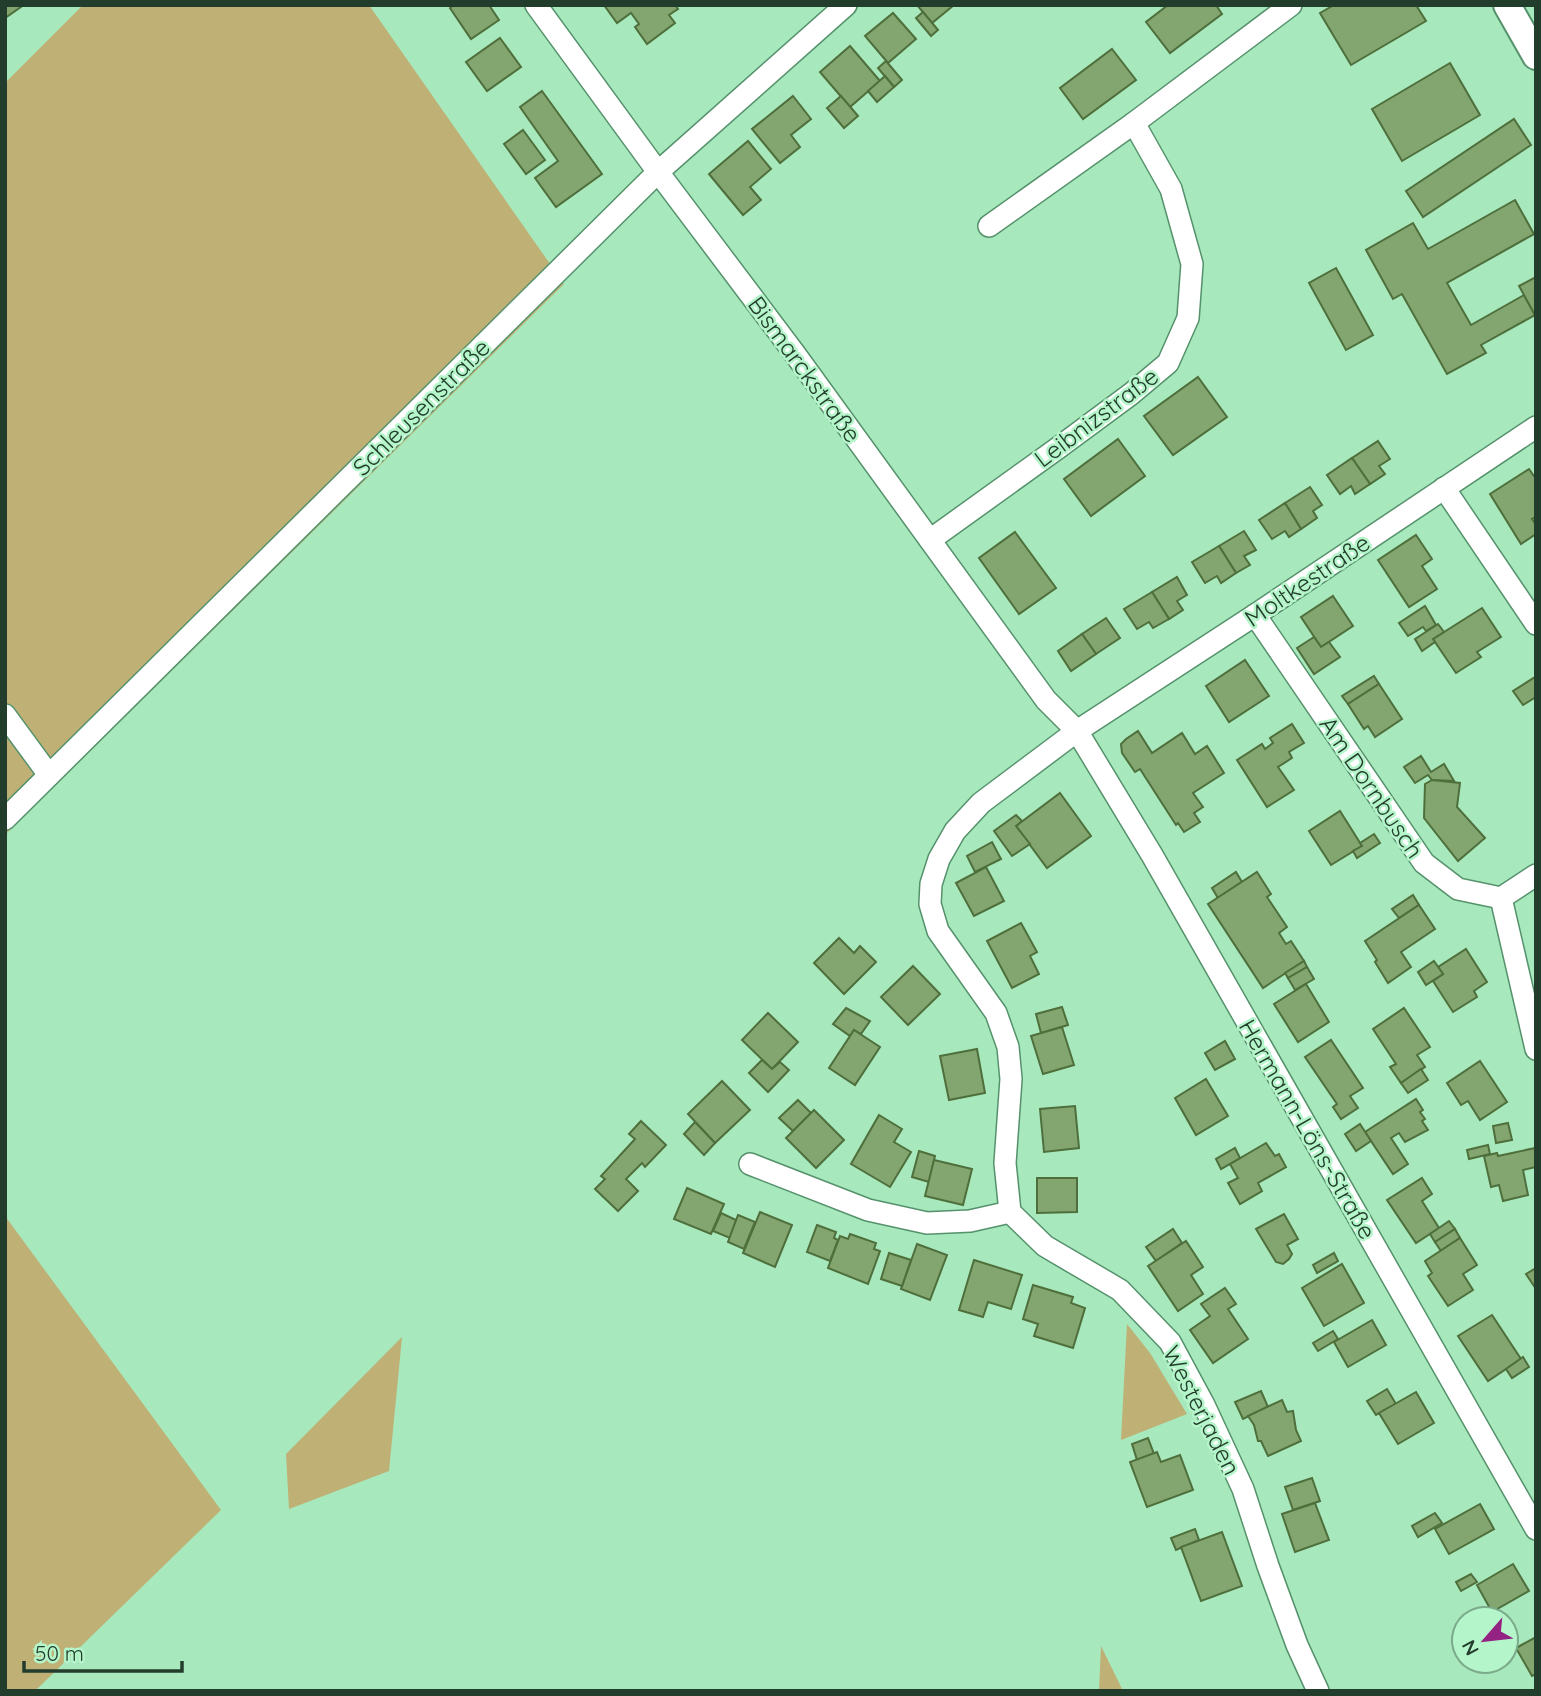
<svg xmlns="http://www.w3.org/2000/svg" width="1541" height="1696" font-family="Quicksand,sans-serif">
<rect width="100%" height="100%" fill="#a8e8bd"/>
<g fill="#bfb075">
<polygon points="83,5 369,5 564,284 5,835 5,83"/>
<polygon points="5,1216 221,1510 35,1691 5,1691"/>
<polygon points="1127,1324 1150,1353 1187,1414 1121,1440"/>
<polygon points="402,1337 389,1471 289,1509 286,1454"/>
<polygon points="1101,1646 1123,1691 1099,1691"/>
</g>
<g fill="#83a670" stroke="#4e6f3b" stroke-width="2">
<polygon points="5,5 20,5 21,7 5,18"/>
<polygon points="453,5 489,5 499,20 471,39 450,8"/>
<polygon points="604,5 675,5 678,9 669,15 675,23 647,44 635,27 639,24 631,13 617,23"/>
<polygon points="917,5 954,5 932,23"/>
<polygon points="1168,5 1216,5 1222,14 1170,53 1146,22"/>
<polygon points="1334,5 1416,5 1426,21 1351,65 1320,13"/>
<polygon points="923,12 938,30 931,36 916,18"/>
<polygon points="893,13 916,39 888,63 865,36"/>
<polygon points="500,38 521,67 487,91 466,62"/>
<polygon points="850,46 880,81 850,107 820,72"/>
<polygon points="1112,49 1136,80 1083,119 1060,88"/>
<polygon points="886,61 902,80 894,87 878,68"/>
<polygon points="1450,63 1480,115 1402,161 1372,109"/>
<polygon points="885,76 894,87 877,102 868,91"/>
<polygon points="542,91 602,174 556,207 535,178 558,161 520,107"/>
<polygon points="793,96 811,119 791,135 800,147 780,163 752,129"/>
<polygon points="841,96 858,116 844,128 827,108"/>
<polygon points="1514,119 1531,145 1423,217 1406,191"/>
<polygon points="523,130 545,160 526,174 504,144"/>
<polygon points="748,141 771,169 750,187 761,200 743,215 709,174"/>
<polygon points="1515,200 1534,234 1447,283 1471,325 1524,295 1535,315 1481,345 1486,353 1447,374 1402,294 1393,299 1366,250 1413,223 1428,249"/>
<polygon points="1336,268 1373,335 1346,350 1309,283"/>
<polygon points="1536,277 1536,315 1535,315 1519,286"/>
<polygon points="1198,377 1227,417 1173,455 1144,416"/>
<polygon points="1118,439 1145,476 1091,516 1064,479"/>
<polygon points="1378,441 1390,459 1379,466 1385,474 1370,484 1352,458"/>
<polygon points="1352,458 1370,484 1355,494 1351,486 1340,494 1327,475"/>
<polygon points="1529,469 1536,479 1536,517 1532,519 1536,525 1536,534 1521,544 1490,494"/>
<polygon points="1310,487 1322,505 1313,511 1317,518 1301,529 1285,503"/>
<polygon points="1285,503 1301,529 1289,537 1285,531 1272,539 1259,520"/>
<polygon points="1244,531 1256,550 1244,556 1250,565 1236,573 1219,546"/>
<polygon points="1015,532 1056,588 1019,614 979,558"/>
<polygon points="1416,535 1432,559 1422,566 1437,589 1409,607 1378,560"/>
<polygon points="1219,546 1236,573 1221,583 1217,576 1205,583 1192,562"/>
<polygon points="1177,577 1187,595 1177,601 1183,610 1169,619 1152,592"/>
<polygon points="1152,592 1169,619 1153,628 1149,622 1137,629 1124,609"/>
<polygon points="1333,596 1353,626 1321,647 1301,617"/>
<polygon points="1425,606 1436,625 1426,631 1423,627 1408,636 1399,623"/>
<polygon points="1482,608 1501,637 1477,652 1481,657 1456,673 1433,639"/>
<polygon points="1106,618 1120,638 1096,654 1082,634"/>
<polygon points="1438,624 1444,632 1433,639 1435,642 1422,651 1415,639"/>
<polygon points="1082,634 1096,654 1071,671 1058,651"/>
<polygon points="1314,637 1321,647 1329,642 1340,657 1314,674 1297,648"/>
<polygon points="1245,660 1269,696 1229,722 1206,686"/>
<polygon points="1374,676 1379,684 1348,704 1342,696"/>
<polygon points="1535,677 1536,697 1523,705 1513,691"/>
<polygon points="1379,684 1402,719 1375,737 1368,726 1364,729 1348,704"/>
<polygon points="1292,724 1304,743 1289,752 1292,758 1278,767 1294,790 1267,807 1237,760 1262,744 1265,749 1273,743 1270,738"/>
<polygon points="1138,731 1152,753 1182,733 1195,754 1207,746 1224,773 1193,793 1203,807 1194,813 1200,822 1184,832 1178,823 1176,825 1140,769 1135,772 1122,753 1121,744 1126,739"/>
<polygon points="1421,756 1431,772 1444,764 1454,781 1432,780 1428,775 1415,783 1404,767"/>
<polygon points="1432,780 1460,783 1457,807 1485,838 1458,861 1424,818 1425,784"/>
<polygon points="1060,793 1091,836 1047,868 1016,826"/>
<polygon points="1340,811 1362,846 1331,865 1309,831"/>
<polygon points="1016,815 1022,821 1016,826 1030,844 1012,856 994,831"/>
<polygon points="1374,834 1380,843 1357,858 1353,851 1362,846 1360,843"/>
<polygon points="992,842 1001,859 975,872 967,856"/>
<polygon points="986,867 1004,901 974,916 956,883"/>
<polygon points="1236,872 1242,882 1218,898 1212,888"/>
<polygon points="1257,872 1271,894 1267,897 1287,927 1279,933 1286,944 1291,941 1304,961 1263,988 1208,904"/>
<polygon points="1413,895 1419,905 1399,918 1392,909"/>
<polygon points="1419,905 1435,929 1401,952 1411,967 1388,983 1375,962 1377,960 1365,941"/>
<polygon points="1021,923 1037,952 1030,956 1039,974 1012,988 987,941"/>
<polygon points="839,938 854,953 860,946 876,962 844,994 814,963"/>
<polygon points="1466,949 1487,982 1474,991 1477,997 1453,1012 1433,981 1443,974 1438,967"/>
<polygon points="1304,961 1307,967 1288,978 1285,973"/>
<polygon points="1434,961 1443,974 1426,985 1418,972"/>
<polygon points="913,966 940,994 908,1025 881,997"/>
<polygon points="1307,967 1314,979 1295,990 1288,978"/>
<polygon points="1306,984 1329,1022 1298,1042 1274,1004"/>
<polygon points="1062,1007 1068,1025 1041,1033 1036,1014"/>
<polygon points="846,1008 870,1021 861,1034 854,1030 850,1036 833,1024"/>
<polygon points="1404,1008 1430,1047 1417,1055 1425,1067 1401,1083 1390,1067 1396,1064 1373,1029"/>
<polygon points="768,1013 798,1042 772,1069 742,1040"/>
<polygon points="1062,1027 1074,1065 1043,1074 1031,1036"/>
<polygon points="854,1030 880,1047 855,1085 829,1068"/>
<polygon points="1331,1040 1363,1088 1350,1096 1358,1108 1341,1119 1333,1107 1337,1104 1305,1057"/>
<polygon points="1225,1041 1235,1059 1215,1070 1205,1053"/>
<polygon points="977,1049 985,1093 949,1100 940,1056"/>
<polygon points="762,1060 772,1069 780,1062 789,1070 768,1092 749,1073"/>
<polygon points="1480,1061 1507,1102 1480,1120 1468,1101 1461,1105 1447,1083"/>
<polygon points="1421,1069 1428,1080 1408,1093 1401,1083"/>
<polygon points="1206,1079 1228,1116 1196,1135 1175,1098"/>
<polygon points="722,1081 750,1110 715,1143 688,1114"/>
<polygon points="1416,1099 1423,1110 1420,1112 1425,1119 1422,1121 1428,1130 1405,1142 1399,1133 1391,1138 1408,1164 1393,1174 1365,1132"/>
<polygon points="798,1100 811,1113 793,1131 779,1118"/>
<polygon points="1075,1106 1079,1148 1044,1152 1040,1109"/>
<polygon points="814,1110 844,1140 816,1168 786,1138"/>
<polygon points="879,1115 902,1129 894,1142 911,1152 890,1187 851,1164"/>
<polygon points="641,1121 666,1145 645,1167 642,1163 626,1179 638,1191 618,1211 595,1189 605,1179 601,1176 635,1139 629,1134"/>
<polygon points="695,1122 715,1143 704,1155 684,1134"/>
<polygon points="1508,1123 1512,1140 1496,1143 1493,1126"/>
<polygon points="1360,1124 1371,1141 1356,1151 1345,1134"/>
<polygon points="1266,1143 1275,1156 1279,1154 1286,1167 1258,1183 1262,1191 1240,1204 1228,1183 1238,1178 1230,1164"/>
<polygon points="1488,1145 1490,1154 1469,1159 1467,1150"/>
<polygon points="1235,1148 1240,1158 1221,1169 1216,1159"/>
<polygon points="1535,1148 1536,1167 1523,1170 1528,1195 1503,1201 1499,1185 1491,1187 1484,1156 1497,1153 1498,1156"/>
<polygon points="919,1151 935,1156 929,1182 912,1177"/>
<polygon points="934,1160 972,1169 963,1205 925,1196"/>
<polygon points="1037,1178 1077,1178 1077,1212 1037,1213"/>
<polygon points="1422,1178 1432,1194 1422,1201 1439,1228 1416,1243 1387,1200"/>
<polygon points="687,1188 724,1204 711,1234 674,1219"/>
<polygon points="760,1212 792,1225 775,1267 743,1253"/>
<polygon points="721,1213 736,1220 730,1238 713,1231"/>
<polygon points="1284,1214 1298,1239 1287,1245 1292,1254 1289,1259 1283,1264 1276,1262 1256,1229"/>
<polygon points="738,1215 755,1222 744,1249 728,1242"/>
<polygon points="1449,1221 1455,1229 1435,1242 1430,1234"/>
<polygon points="817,1225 836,1232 834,1238 838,1240 830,1261 807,1252"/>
<polygon points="1173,1229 1182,1243 1156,1261 1146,1247"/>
<polygon points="1455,1229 1460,1238 1441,1251 1435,1242"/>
<polygon points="850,1234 876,1243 874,1249 880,1251 868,1284 828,1268 840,1236 848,1239"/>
<polygon points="1460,1238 1477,1265 1463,1274 1473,1290 1448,1306 1428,1276 1432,1273 1425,1261"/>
<polygon points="1186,1241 1203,1267 1191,1275 1203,1294 1178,1311 1148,1266"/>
<polygon points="917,1244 947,1255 930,1300 901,1289"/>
<polygon points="889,1253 911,1260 902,1286 881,1279"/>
<polygon points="1334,1253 1338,1261 1317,1273 1313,1265"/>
<polygon points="974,1260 1022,1275 1011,1309 988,1302 983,1317 959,1310"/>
<polygon points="1342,1264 1364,1303 1324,1326 1302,1288"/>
<polygon points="1536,1268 1536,1289 1526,1274"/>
<polygon points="1033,1285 1073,1297 1071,1303 1085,1308 1073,1348 1034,1336 1038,1324 1023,1319"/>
<polygon points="1225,1288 1236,1304 1228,1309 1248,1339 1213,1363 1190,1330 1210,1316 1201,1304"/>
<polygon points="1492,1315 1521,1359 1488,1381 1458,1336"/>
<polygon points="1372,1320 1386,1345 1348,1367 1334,1342"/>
<polygon points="1333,1331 1338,1339 1318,1351 1313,1343"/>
<polygon points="1523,1357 1529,1367 1512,1378 1506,1369"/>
<polygon points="1387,1389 1396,1404 1376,1415 1367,1401"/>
<polygon points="1261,1391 1268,1407 1243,1419 1235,1402"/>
<polygon points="1416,1392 1434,1423 1398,1444 1379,1413"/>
<polygon points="1282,1400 1287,1412 1293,1411 1296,1430 1301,1441 1268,1456 1261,1441 1258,1441 1254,1425 1248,1416"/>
<polygon points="1148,1438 1154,1454 1137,1460 1132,1444"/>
<polygon points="1157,1452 1161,1462 1180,1455 1193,1490 1147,1507 1130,1462"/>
<polygon points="1312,1478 1320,1501 1293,1510 1285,1487"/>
<polygon points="1315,1503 1329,1540 1295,1552 1282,1514"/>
<polygon points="1480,1504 1494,1529 1449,1554 1435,1529"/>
<polygon points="1435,1513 1442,1523 1418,1537 1412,1526"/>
<polygon points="1195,1529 1199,1540 1176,1550 1171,1538"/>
<polygon points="1222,1532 1242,1586 1201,1601 1181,1547"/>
<polygon points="1513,1564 1529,1591 1492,1612 1477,1585"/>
<polygon points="1471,1574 1477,1582 1461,1591 1456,1582"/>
<polygon points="1536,1637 1536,1674 1532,1676 1516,1648"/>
</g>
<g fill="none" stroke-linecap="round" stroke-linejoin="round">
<g stroke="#55926c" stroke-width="24">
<g id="minor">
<polyline points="536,5 658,172 795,354 1046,700 1077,731 1152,855 1536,1529"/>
<polyline points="989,226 1134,123"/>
<polyline points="1444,488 1536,624"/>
<polyline points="930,540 1058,448 1131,394 1168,363 1188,318 1192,264 1171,189 1134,123 1291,5"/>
<polyline points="1255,615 1424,863 1458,889 1501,898 1536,1049"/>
<polyline points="5,715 49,775"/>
<polyline points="5,819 658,172 846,5"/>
<polyline points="1501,898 1536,875"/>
<polyline points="750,1164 868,1210 927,1223 970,1221 1010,1212"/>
<polyline points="1318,1691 1297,1645 1268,1566 1243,1489 1204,1405 1170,1342 1120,1290 1045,1246 1010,1212 1005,1163 1011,1079 1008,1047 996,1013 938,931 930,904 931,884 939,859 955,831 981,803 1077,731 1255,615 1536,427"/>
</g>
</g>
<g stroke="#55926c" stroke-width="30">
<polyline id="tertiary" points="1507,5 1536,56"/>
</g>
<use href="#minor" stroke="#fff" stroke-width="21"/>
<use href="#tertiary" stroke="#fff" stroke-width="26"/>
</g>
<g text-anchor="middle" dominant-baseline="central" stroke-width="5" stroke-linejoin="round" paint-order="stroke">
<g font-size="24" fill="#233d2c" stroke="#b5f5ca">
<text transform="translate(805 369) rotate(54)">Bismarckstraße</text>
<text transform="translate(421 407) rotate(-45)">Schleusenstraße</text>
<text transform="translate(1096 417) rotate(-37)">Leibnizstraße</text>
<text transform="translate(1307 580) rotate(-34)">Moltkestraße</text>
<text transform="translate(1372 787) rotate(56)">Am Dornbusch</text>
<text transform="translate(1308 1129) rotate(60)">Hermann-Löns-Straße</text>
<text transform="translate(1202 1410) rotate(63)">Westerjaden</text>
</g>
</g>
<rect width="1541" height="1696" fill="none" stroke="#233d2c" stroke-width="14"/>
<g transform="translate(1485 1640) rotate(242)"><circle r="33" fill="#b5f5ca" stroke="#7bab8b" stroke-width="2"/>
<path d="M0-5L12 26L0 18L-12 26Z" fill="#932282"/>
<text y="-10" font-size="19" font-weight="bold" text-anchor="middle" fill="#233d2c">N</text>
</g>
<path d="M24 1661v10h158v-10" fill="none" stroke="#233d2c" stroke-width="3.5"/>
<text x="35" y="1661" font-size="21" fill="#233d2c" stroke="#b5f5ca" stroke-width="5" paint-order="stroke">50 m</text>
</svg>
